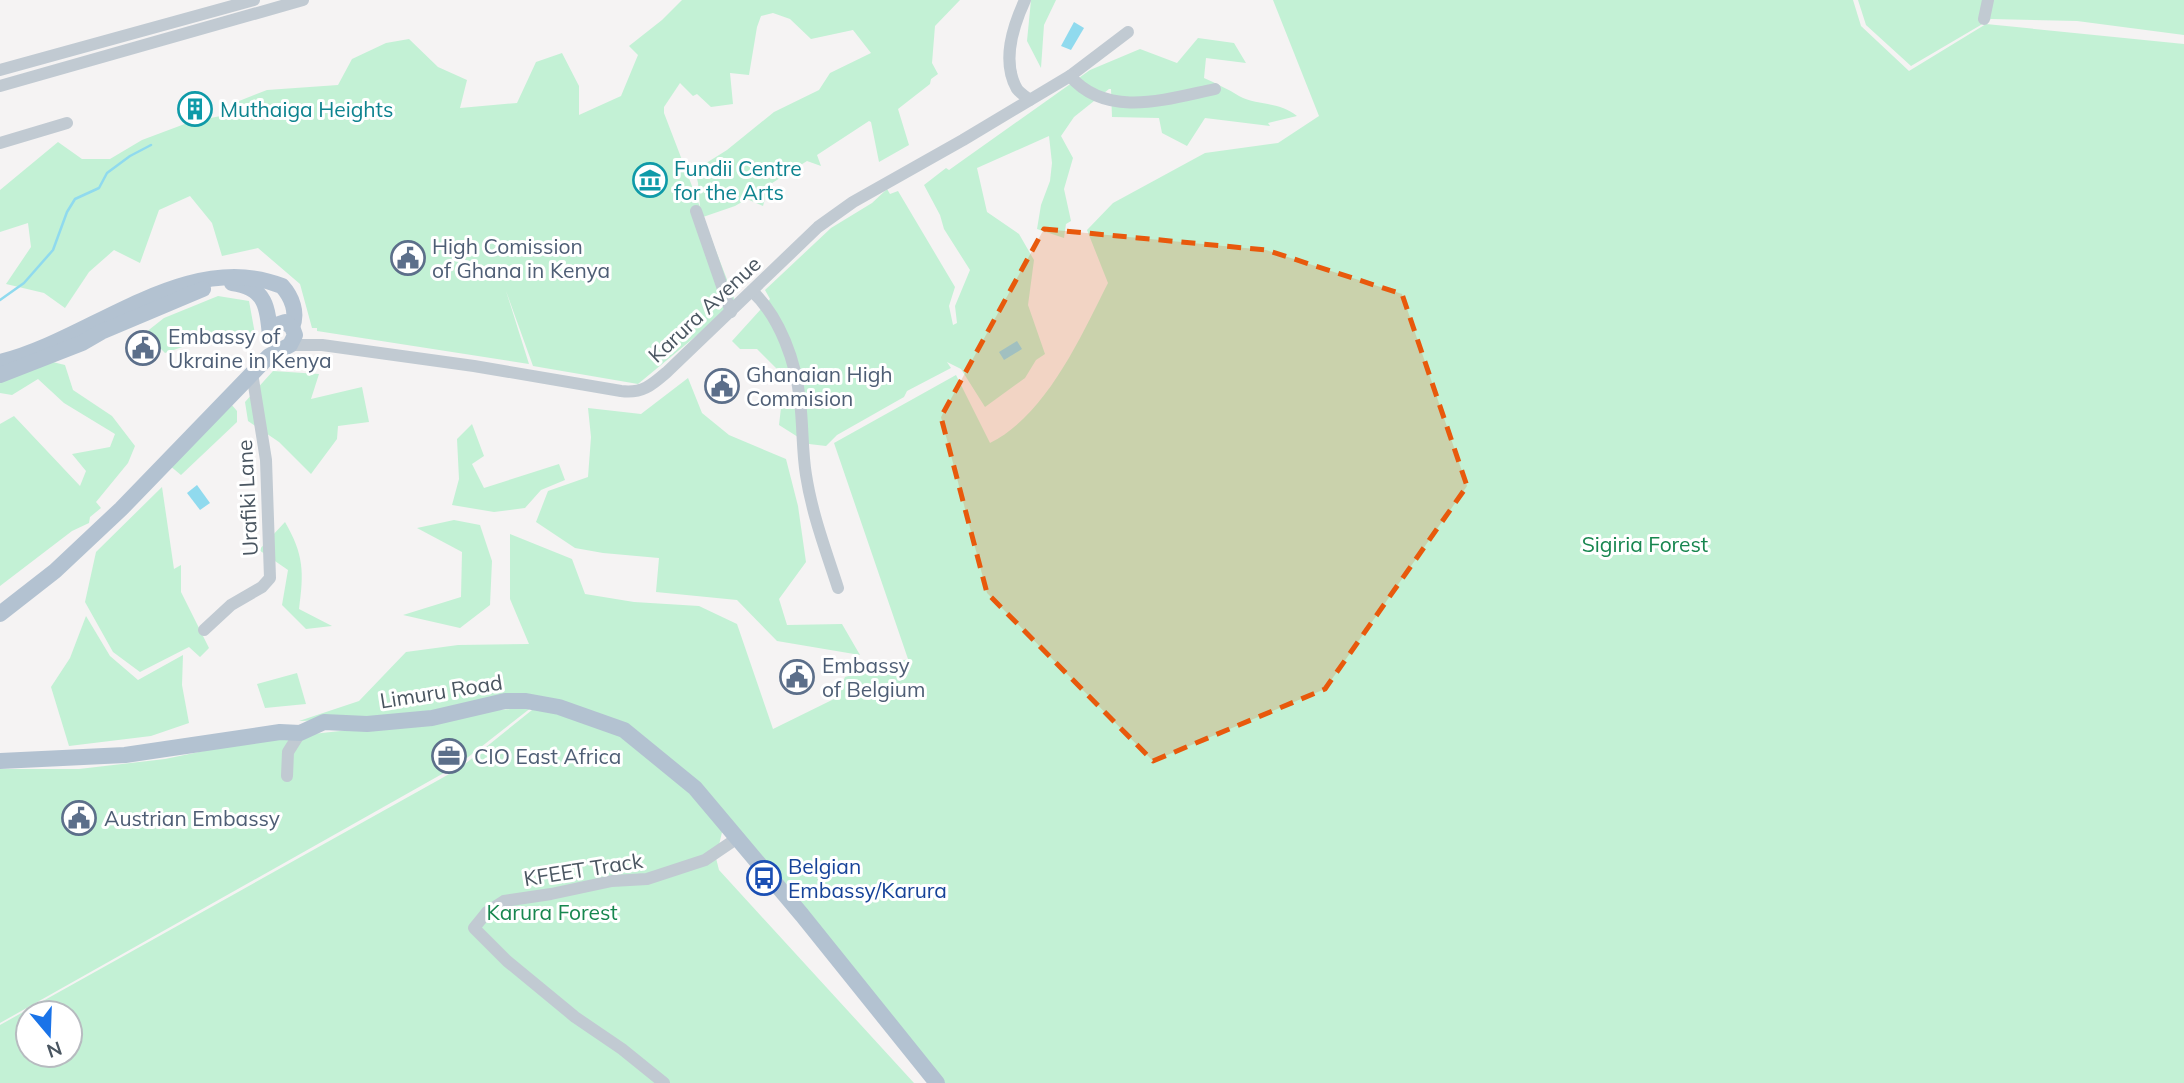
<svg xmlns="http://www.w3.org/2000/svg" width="2184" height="1083" font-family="Mulish,sans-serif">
<rect width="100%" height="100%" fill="#f5f3f3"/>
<g fill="#c3f1d5" fill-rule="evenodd">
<path d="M682,0H960L935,26L932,63L938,74L931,79L930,84L898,109L909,145L879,162L871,122L869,121L817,155L821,166L807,161L769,185L763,206L747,199L735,206L703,217L736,303L638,384L533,366L506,291L529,364L317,331V328H312L300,284L258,248L222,256L212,223L190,196L159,210L140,263L114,250L89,272L65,308L44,293L6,284L31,247L28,223L0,232V190L58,142L82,159H110L142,140L190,122L231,114L239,101L267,90L338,85L352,59L386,43L409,39L438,67L467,80L460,108L517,103L536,62L562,53L579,86V115L621,96L638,55L629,46L662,20ZM773,13L790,19L811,39L853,30L871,53L830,73L819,90L774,112L727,150L695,170L698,183L700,207L664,113V107L680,83L693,96L697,94L711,107L733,104L730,73L749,75L757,27L761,16Z"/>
<polygon points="1031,0 1056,0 1044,25 1041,68 1027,41"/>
<path d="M1273,0H1853L1861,26L1909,71L1986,24L2184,44V1083H936L725,827L663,766L723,828L716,858L719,870L914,1083H0V1025L460,768L537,706L555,704L414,717L299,721L359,701L406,652L458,645L529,644L510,599V534L572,559L585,594L634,602L699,606L737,624L773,729L836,698L845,677L908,659L834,443L956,375L990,443C1047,414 1080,338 1108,283L1087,230L1113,203L1205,153L1278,143L1319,116ZM28,1013H70V1055H28Z"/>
<polygon points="1858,0 2184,0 2184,35 2077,21 1991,19 1911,66 1866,25"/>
<path d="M1198,38L1234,43L1246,63L1206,58L1204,78C1217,84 1228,89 1239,96C1258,106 1278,101 1297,116L1268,123L1270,126L1205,118L1187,146L1162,133L1159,118L1112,117L1111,89H1109L1074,117L1061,136L1073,158L1064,189L1071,221L1066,224L1064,238L1037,229L1041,205L1050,181L1052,163L1049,136L977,168L987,212L1019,234L1034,260L1028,305L1045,354L1036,360L1025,378L985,407L961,369L947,362L951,368L907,391L904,397L837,435L826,446L809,444L779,425L782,399L792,400L796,383L777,369L757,349H740L732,341L770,299L765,290L831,228L872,203L887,189L890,194L898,191L955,287L949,306L953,325L957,323L955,306L970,270L944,229L940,215L924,185L946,168L949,170L1090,70L1140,49L1177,63Z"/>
<polygon points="218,296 249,301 255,334 214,336 165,353 145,333 164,318"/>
<polygon points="32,357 65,365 73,390 112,416 135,446 128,463 96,502 101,508 90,517 89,523 72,531 0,586 0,424 14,416 80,486 86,471 72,454 110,447 115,434 64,403 38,379 12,395 0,393 0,369"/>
<polygon points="273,371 319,374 311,399 362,387 369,422 338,426 337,439 311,474 279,442 248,421 245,402"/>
<polygon points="688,378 702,413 729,435 786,459 798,506 806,562 779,599 787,625 842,624 860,655 777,641 737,600 656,592 659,558 603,553 575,548 536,522 548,491 588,477 591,437 588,408 641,414"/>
<polygon points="231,404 237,411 237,422 181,475 169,465"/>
<polygon points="472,424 484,456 472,464 484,488 559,464 565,480 541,490 525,508 494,512 452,505 459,479 457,439"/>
<polygon points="162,487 174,569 181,565 181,592 209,648 200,657 189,647 140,672 113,652 85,602 96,552"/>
<polygon points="454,520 480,525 492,561 490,605 460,628 403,615 461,597 462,552 417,528"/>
<path d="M285,522C304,555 304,572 299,609L332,626L306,629L282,605L288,570L259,550Z"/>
<polygon points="86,616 110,656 138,680 183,655 182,685 189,723 151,736 69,746 51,687 70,658"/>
<polygon points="297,673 306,704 265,708 257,684"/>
<polygon points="532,707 458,765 0,1023 0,769 79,769 165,759 257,740 433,721 477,712"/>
</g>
<g fill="#90daee">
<polygon points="1074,22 1084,28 1071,50 1061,46"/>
<polygon points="1017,341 1022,349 1004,360 999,352"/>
<polygon points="197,485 210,503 200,510 187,493"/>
</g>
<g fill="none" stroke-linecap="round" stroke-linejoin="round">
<polyline stroke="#90daee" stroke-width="2.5" points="0,300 24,283 53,250 67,212 75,199 99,188 107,173 130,156 151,145"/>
<g stroke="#c1cad2" stroke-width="12">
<path d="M1025,0C1013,26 1001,61 1017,89C1020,93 1026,97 1030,100"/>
<polyline points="1984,19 1988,0"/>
<polyline points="0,70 254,0"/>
<polyline points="1070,76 1128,32"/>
<polyline points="0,86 303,0"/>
<polyline points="0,143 67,123"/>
<polyline points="696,211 731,312"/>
<path d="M752,291C780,317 796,362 800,401C803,425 802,451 806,475C812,514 826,551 838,588"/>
<path d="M290,345H322L474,366L621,391C643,394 653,384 668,371L818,227L853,202L963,140L1070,76C1107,119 1167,99 1215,89"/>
<polyline points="204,630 231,605 262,587 270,578 266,460 252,373"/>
<polyline points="287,776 288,752 300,733"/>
<polyline points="664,1083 622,1049 575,1017 507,961 474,928 487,912 504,901 551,894 612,881 647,879 705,860 736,839"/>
</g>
<g stroke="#b3c2d1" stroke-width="16">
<path d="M232,283C266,287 268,308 270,337"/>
<path d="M0,362C89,341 187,248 282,286C292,297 298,313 292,327"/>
<polyline points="0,375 82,343 101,332 203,289"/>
<polyline points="0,614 55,571 121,509 269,356 290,345 295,335 292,327 285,322 273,326 270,333"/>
<polyline points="0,761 125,755 280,732 300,733 324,722 367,724 432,718 505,701 526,701 559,707 624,730 695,788 802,915 937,1083"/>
</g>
</g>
<path fill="#e8590c" fill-opacity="0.2" stroke="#e8590c" stroke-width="5" stroke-dasharray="14 9" stroke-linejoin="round" d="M1044,229L1266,250L1402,294L1467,486L1325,689L1153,761L987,593L941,417Z"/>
<defs>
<g id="building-ring" transform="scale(1.75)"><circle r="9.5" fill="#fff" stroke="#0f9aa8" stroke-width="1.5"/><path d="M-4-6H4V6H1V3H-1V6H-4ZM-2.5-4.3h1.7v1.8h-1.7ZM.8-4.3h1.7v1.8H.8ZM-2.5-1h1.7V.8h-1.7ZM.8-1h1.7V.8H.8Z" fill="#0f9aa8"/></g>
<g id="museum-ring" transform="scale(1.75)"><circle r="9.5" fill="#fff" stroke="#0f9aa8" stroke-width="1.5"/><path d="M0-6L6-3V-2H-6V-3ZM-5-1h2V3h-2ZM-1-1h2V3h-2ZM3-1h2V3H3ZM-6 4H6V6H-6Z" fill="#0f9aa8"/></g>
<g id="civic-ring" transform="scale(1.75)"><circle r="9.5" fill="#fff" stroke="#5c6f8a" stroke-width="1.5"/><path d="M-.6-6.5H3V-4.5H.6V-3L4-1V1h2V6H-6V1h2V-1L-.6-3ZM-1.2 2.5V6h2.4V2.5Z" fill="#5c6f8a"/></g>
<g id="office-ring" transform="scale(1.75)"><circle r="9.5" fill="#fff" stroke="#5c6f8a" stroke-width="1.5"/><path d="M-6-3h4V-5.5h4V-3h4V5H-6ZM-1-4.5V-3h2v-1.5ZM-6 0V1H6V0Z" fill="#5c6f8a"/></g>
<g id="bus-ring" transform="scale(1.75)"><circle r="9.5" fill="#fff" stroke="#1a4fb4" stroke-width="1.5"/><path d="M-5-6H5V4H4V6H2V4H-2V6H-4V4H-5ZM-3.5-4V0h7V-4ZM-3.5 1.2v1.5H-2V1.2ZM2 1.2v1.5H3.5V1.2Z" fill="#1a4fb4"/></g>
</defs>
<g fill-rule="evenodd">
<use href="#building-ring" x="195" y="109"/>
<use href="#museum-ring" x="650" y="180"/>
<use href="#civic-ring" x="408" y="258"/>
<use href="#civic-ring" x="143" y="348"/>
<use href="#civic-ring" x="722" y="386"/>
<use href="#civic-ring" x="797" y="677"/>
<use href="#office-ring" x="449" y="756"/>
<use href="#civic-ring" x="79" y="818"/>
<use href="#bus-ring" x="764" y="878"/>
</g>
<g text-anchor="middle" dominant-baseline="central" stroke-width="6" stroke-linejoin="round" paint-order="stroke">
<g font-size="21" fill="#0d838f" stroke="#fff" text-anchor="start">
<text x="220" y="109">Muthaiga Heights</text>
<text x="674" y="168">Fundii Centre<tspan x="674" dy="24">for the Arts</tspan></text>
</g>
<g font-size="21" fill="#4e5e75" stroke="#fff" text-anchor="start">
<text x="432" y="246">High Comission<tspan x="432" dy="24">of Ghana in Kenya</tspan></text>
<text x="168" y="336">Embassy of<tspan x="168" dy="24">Ukraine in Kenya</tspan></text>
<text x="746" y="374">Ghanaian High<tspan x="746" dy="24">Commision</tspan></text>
<text x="822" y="665">Embassy<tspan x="822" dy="24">of Belgium</tspan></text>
<text x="474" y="756">CIO East Africa</text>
<text x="104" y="818">Austrian Embassy</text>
</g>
<g font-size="21" fill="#4a5661" stroke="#fff">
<text transform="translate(704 309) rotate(-43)">Karura Avenue</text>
<text transform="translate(247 498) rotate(-93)">Urafiki Lane</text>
<text transform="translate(441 691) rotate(-9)">Limuru Road</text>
<text transform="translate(583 869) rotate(-9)">KFEET Track</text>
</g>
<g font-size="21" fill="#17864f" stroke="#fff">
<text x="1645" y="544">Sigiria Forest</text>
<text x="552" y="912">Karura Forest</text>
</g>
<g font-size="21" fill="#164399" stroke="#fff" text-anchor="start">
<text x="788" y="866">Belgian<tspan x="788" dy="24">Embassy/Karura</tspan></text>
</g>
</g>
<g transform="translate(49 1034) rotate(161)"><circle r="33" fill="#ffffff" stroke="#b7bbc0" stroke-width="2"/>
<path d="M0-5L12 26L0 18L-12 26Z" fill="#1a73e8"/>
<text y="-10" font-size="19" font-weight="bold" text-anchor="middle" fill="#4a5661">N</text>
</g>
</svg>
